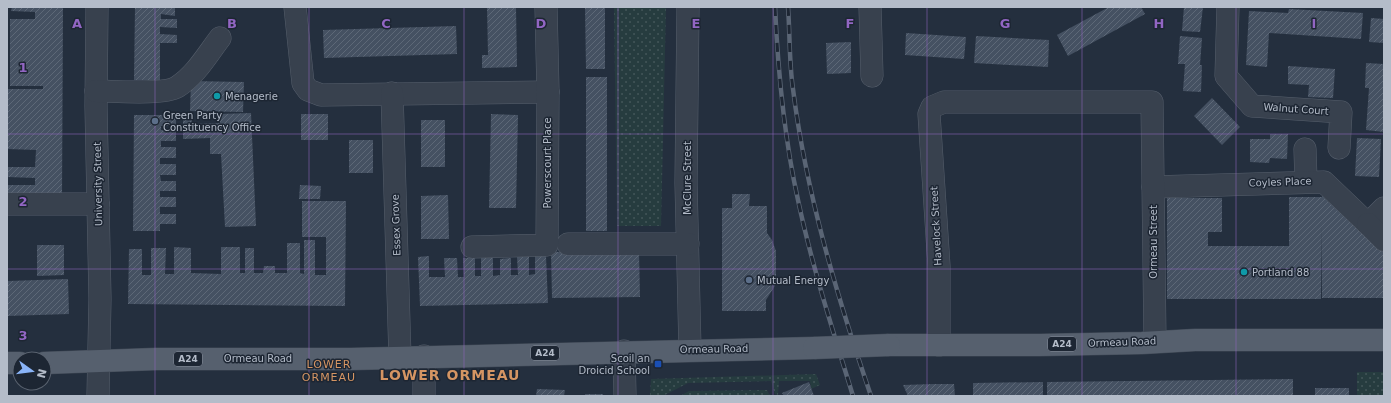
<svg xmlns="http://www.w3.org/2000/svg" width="1391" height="403" font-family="'DejaVu Sans',sans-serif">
<defs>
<pattern id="grass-dots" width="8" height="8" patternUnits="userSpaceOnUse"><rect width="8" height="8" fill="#263c3f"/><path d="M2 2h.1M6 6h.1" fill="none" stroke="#435659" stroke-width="1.8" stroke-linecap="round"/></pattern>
<pattern id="building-hatch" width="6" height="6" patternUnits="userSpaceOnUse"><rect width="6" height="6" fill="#455162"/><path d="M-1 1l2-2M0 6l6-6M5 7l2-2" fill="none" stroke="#5d6877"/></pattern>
</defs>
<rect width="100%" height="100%" fill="#242f3e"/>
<g fill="url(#grass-dots)">
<polygon points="614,7 666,7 661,226 617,226"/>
<rect x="1357" y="372" width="27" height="24"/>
<polygon points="816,374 820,385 811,389 810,381 779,381 778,395 775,394 771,381 688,383 663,396 650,396 651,379"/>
<polygon points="767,390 770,396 680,396 689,391"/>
</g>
<g fill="url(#building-hatch)">
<polygon points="12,7 63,7 62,197 7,197 7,185 35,185 35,178 7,177 7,167 35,167 36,150 7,149 7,89 43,89 43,86 10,86 10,19 35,19 35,12 11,11"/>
<polygon points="135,7 175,7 175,16 161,14 161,19 177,19 177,28 160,27 160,34 177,35 177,43 160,43 160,80 134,80"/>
<polygon points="487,7 516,7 517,67 482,68 482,55 488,55"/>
<polygon points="585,7 605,7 605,69 586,69"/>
<polygon points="1109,7 1141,7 1145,14 1068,56 1057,35"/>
<polygon points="1184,7 1203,7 1200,32 1182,31"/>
<polygon points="1289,9 1363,13 1361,39 1269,33 1267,67 1246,65 1249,11 1288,13"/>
<polygon points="1371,18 1384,19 1384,43 1369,42"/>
<polygon points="456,26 457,54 324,58 323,30"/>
<polygon points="906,33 966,37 964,59 905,55"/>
<polygon points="976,36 1049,40 1048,67 974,63"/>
<polygon points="1180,36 1202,38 1200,65 1202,65 1201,92 1183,91 1185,64 1178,64"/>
<polygon points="851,42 851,73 827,74 826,43"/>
<polygon points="1366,63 1384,64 1384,132 1366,130 1369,88 1365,88"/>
<polygon points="1288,66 1335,69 1333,98 1308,97 1309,85 1288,84"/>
<rect x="586" y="77" width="21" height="154"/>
<polygon points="191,81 244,82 243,112 190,111"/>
<polygon points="1212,98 1240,127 1222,145 1194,116"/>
<polygon points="251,113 256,226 225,227 221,154 210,154 210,138 183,139 183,120 192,120 192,124 220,123 219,114"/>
<rect x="301" y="114" width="27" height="26"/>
<polygon points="491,114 518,115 516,208 489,208"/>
<polygon points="134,115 176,115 176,126 161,126 161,130 176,130 176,141 161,141 161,147 176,147 176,158 160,158 160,164 176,164 176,175 160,175 161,181 176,181 176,191 160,191 160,197 176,197 176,207 160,207 160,214 176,214 176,224 160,224 160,231 133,231"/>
<rect x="421" y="120" width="24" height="47"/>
<polygon points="1270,134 1288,134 1287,159 1270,158 1269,163 1250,162 1250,139 1270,139"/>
<polygon points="1357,138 1381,139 1379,177 1355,176"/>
<rect x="349" y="140" width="24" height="33"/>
<polygon points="300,185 321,186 320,199 299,199"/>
<polygon points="732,194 750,194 749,206 767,206 767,233 772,240 776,251 776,284 766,300 766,311 722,311 722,208 732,208"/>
<polygon points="1322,194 1384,245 1384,298 1322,298 1321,224 1321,299 1167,299 1167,198 1222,198 1222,232 1208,232 1208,246 1289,246 1289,197 1322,197"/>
<polygon points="448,195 449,239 421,239 421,196"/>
<polygon points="302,201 346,201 345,306 128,304 129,249 142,249 142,275 151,275 151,248 166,248 165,274 174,274 174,247 191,248 191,273 221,274 221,247 240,247 240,273 245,273 245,248 254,248 254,273 263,273 264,266 275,266 275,273 287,273 287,243 300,243 300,273 304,274 304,240 315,240 315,275 326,275 326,237 302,237"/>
<polygon points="37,245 64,245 64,275 37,276"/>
<polygon points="639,251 640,297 552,298 551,252"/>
<polygon points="429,256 429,277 445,277 444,258 457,258 458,277 464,277 463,258 475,258 475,276 481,276 481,258 493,257 493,276 500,275 500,259 511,258 511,275 518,275 517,257 529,257 529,275 535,274 535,256 546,256 548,303 420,306 418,257"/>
<polygon points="68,279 69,314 7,316 7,281"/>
<polygon points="1293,379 1293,396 1047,396 1047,382"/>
<polygon points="809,382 814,396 784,396 782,393"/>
<polygon points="1043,382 1043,396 973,396 973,383"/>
<polygon points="934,384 954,384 955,396 908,396 903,385"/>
<rect x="1315" y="388" width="34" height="8"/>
<polygon points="537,389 565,390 564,396 536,396"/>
<rect x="585" y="394" width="18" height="2"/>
</g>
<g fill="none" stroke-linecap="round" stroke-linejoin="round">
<g stroke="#565f6c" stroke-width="23">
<g id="minor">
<polyline points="97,7 96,106 100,299 98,396"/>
<polyline points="295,7 303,83 308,90 321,95 548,92"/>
<polyline points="688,7 686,183 690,349"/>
<polyline points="870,7 872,76"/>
<polyline points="1228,7 1226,76 1252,106 1341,112 1339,148"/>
<path d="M96,91C113,91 164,95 177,87C195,76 207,55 220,38"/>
<polyline points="392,93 400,357"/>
<polyline points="1305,149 1306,181"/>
<polyline points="1153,187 1324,182 1368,224 1384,208"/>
<polyline points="7,204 98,204"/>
<polyline points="1368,224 1384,240"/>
<polyline points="568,244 688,244"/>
<polyline points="472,247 547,245 548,92 546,7"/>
<polyline points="939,345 939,266 929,114 932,107 944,102 1152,102 1155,341"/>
<polyline points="624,351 625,396"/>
<polyline points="424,356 424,396"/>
</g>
</g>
<g stroke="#414a57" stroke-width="23">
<g id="major">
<polyline points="889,345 1040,345 1142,343 1195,340 1384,340"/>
<polyline points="7,363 20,363"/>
<polyline points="44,363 156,359 351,359 814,348"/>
</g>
</g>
<use href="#minor" stroke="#38414e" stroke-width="22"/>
<use href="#major" stroke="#56606e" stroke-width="22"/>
<g stroke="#5a6575" stroke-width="4.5">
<g id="rail">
<path d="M775,7C778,72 784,137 798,200C812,266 833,331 853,396"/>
<path d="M788,7C790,34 789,62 793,89C806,193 837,296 871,396"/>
</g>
</g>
<use href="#rail" stroke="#1d2633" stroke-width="3" stroke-dasharray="9" stroke-linecap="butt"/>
<g stroke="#414a57" stroke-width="23" stroke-linecap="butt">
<polyline id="major-bridge" points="814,348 889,345"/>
</g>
<use href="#major-bridge" stroke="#56606e" stroke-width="22"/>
</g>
<path fill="none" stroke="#9266c3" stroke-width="1" stroke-opacity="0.55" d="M155,7V396M309,7V396M464,7V396M618,7V396M773,7V396M927,7V396M1082,7V396M1236,7V396M7,134H1384M7,269H1384"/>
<g fill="#0f9aa8" stroke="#1d2633" stroke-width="1.5">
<circle cx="217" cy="96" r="4"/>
<circle cx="1244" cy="272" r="4"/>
</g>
<g fill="#5c6f8a" stroke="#1d2633" stroke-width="1.5">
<circle cx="155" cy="121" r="4"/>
<circle cx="749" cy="280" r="4"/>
</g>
<rect fill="#1a4fb4" stroke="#1d2633" stroke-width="1.5" x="654" y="360" width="8" height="8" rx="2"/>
<g text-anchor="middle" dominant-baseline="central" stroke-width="3" stroke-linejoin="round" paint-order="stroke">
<g fill="#1d2633" stroke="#878f9c" stroke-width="1">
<rect x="1048" y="337" width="28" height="14" rx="3"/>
<rect x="531" y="346" width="28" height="14" rx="3"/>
<rect x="174" y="352" width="28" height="14" rx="3"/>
</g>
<g font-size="9" font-weight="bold" fill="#b4bcc9">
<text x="1062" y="344">A24</text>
<text x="545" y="353">A24</text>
<text x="188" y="359">A24</text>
</g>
<g font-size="10" fill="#b4bcc9" stroke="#1d2633" text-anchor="start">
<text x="225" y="96">Menagerie</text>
<text x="163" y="115">Green Party<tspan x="163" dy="12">Constituency Office</tspan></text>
<text x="1252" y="272">Portland 88</text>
<text x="757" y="280">Mutual Energy</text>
<text x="650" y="358" text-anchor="end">Scoil an<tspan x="650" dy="12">Droicid School</tspan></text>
</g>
<g font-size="10" fill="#b4bcc9" stroke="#1d2633">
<text transform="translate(1296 109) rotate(4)">Walnut Court</text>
<text transform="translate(547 163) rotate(-90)">Powerscourt Place</text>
<text transform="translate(687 178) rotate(-90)">McClure Street</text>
<text transform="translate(1280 182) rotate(-2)">Coyles Place</text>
<text transform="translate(98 184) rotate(-91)">University Street</text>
<text transform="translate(396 225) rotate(-92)">Essex Grove</text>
<text transform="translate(936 226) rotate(-93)">Havelock Street</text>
<text transform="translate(1153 242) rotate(-90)">Ormeau Street</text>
<text transform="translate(1122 342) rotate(-2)">Ormeau Road</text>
<text transform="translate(714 349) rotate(-1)">Ormeau Road</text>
<text x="258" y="358">Ormeau Road</text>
</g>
<g font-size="11" letter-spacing="1" fill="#d59563" stroke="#1d2633">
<text x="329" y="364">LOWER<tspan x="329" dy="13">ORMEAU</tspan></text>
</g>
<g font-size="14" font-weight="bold" letter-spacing="1" fill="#d59563" stroke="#1d2633">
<text x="450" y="375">LOWER ORMEAU</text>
</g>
</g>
<g font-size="13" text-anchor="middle" font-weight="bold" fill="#9266c3" stroke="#1d2633" stroke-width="3" stroke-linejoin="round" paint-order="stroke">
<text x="77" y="28">A</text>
<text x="232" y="28">B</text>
<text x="386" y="28">C</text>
<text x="541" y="28">D</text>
<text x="696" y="28">E</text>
<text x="850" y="28">F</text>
<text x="1005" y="28">G</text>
<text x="1159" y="28">H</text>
<text x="1314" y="28">I</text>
<text x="23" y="72">1</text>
<text x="23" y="206">2</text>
<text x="23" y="340">3</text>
</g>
<rect width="1391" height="403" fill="none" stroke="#b4bcc9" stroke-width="16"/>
<g transform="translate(32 371) rotate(104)"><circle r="19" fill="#1d2633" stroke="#59626f"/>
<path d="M0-3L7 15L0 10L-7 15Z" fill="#8ab4f8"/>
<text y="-6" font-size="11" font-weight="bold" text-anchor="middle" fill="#b4bcc9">N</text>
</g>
</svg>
